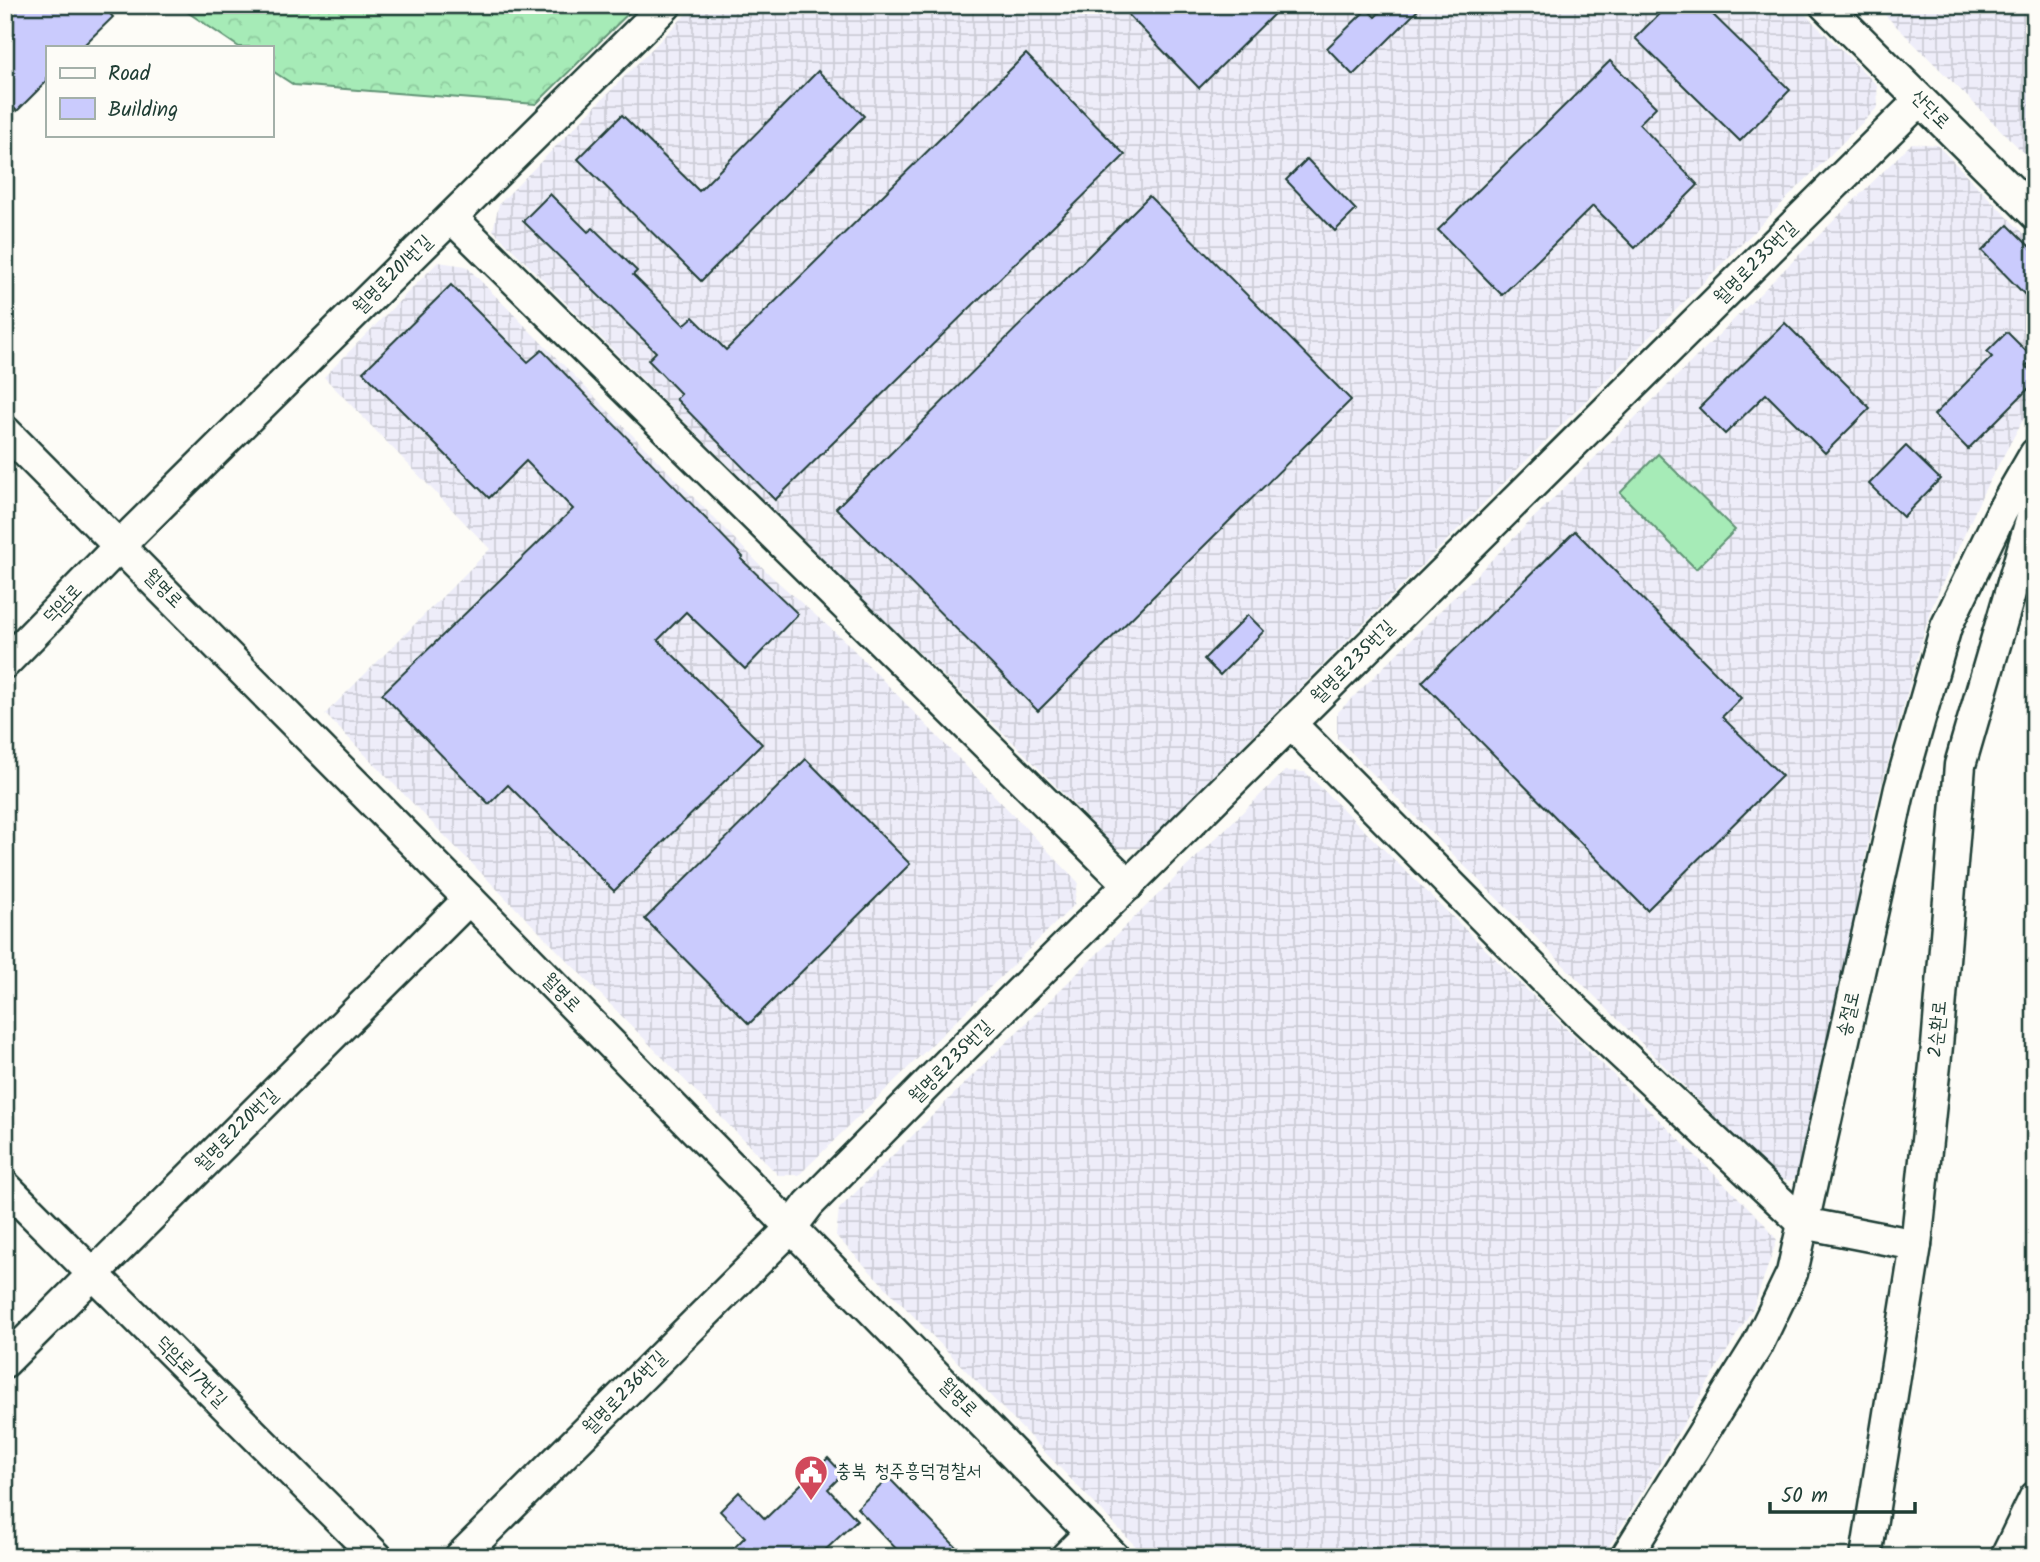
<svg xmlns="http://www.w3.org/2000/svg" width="2040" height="1562" font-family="Kalam,'Poor Story',sans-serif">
<defs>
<pattern id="industrial-grid" width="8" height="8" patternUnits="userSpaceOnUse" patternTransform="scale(1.75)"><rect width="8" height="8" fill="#eeedf9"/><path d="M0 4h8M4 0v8" fill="none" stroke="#ccccd6"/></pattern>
<pattern id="forest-crowns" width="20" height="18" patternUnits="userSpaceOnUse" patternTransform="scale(1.75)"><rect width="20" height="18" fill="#a6ebb7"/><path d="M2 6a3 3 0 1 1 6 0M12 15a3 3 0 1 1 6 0" fill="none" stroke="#8eca9e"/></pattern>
</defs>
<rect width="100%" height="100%" fill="#fdfcf7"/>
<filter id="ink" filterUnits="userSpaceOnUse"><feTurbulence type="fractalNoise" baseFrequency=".0143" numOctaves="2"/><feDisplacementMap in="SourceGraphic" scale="14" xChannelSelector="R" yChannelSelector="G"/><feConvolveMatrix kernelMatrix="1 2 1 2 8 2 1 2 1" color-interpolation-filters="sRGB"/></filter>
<g filter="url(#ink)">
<g fill="url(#industrial-grid)">
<polygon points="695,5 1796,5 1877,85 1878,107 1141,848 1117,849 1019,748 847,584 493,230 499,204"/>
<polygon points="1875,5 2035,5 2035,164"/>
<polygon points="1912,143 1937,145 2035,245 2035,398 1984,491 1930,611 1874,813 1806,1163 1801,1175 1789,1181 1775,1177 1337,738 1337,713"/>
<polygon points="438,262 466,266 771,576 847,643 1078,882 1074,905 799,1175 778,1175 325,714 490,549 324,377"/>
<polygon points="1285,771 1305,772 1762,1221 1777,1240 1754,1306 1632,1510 1602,1557 1146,1557 836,1236 839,1209 982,1066"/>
</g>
<polygon fill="#a6ebb7" stroke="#629476" stroke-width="2" points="1658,454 1735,530 1696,569 1620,493"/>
<polygon fill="url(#forest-crowns)" stroke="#629476" stroke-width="2" points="177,5 637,5 536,104 294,85 271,70 271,47 239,47"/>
<g fill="#cacbfd" stroke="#1f3d34" stroke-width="2">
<polygon points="5,5 102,5 113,17 82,47 47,47 47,81 17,111 5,100"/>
<polygon points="1119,5 1283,5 1199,88"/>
<polygon points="1387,5 1423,5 1353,75 1327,48 1367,9 1375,17"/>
<polygon points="1668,5 1703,5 1790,90 1740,141 1635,38"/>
<polygon points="1026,54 1125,155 775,500 676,399 681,394 648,360 656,352 523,221 550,194 588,232 593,228 637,271 633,275 684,325 693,317 726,350"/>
<polygon points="1610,61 1656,107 1639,124 1698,185 1635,248 1593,206 1502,295 1438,230"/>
<polygon points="818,71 864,116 701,281 578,159 622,115 699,191"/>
<polygon points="1307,159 1356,210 1335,231 1286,180"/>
<polygon points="1149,196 1351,400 1038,711 836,508"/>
<polygon points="2008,225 2035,252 2035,305 1982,251"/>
<polygon points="451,285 528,362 542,350 743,557 741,559 798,614 745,669 686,612 658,640 762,744 614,891 508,785 489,804 382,694 573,509 526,461 489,498 363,372"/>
<polygon points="1785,323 1870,408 1825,453 1766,394 1725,434 1699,408"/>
<polygon points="2007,332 2034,359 2026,366 2035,375 2035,382 1968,449 1934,415 1992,357 1987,352"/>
<polygon points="1906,446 1940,479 1903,517 1869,484"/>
<polygon points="1575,531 1741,698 1722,717 1782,776 1647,910 1422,682"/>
<polygon points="1248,615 1264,631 1220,675 1204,659"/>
<polygon points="806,759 910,864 749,1024 645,919"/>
<polygon points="828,1458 843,1474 828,1489 857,1520 818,1557 725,1557 745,1537 720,1511 739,1492 765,1519"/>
<polygon points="889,1478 957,1548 948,1557 904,1557 857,1508"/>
</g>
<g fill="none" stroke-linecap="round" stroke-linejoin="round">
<g stroke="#1f3d34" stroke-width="35">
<g id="minor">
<polyline points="1825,5 2035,214"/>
<polyline points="452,218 1129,885"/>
<polyline points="5,431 469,899 1114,1557"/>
<polyline points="5,663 134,531 666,5"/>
<polyline points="1291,724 1577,1012 1803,1223 1916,1245"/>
<polyline points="5,1186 377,1557"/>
<polyline points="5,1362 469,899"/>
<polyline points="460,1557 791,1228 809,1204 949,1062 1920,100"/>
<polyline points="1066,1557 1090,1533"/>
<polyline points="1626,1557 1757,1346 1792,1273 1900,788 1946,627 2002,511 2035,454"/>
<polyline points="1866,1557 1916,1245 1937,1046 1960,765 2035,507"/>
<polyline points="2006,1557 2035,1497"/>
</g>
</g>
<use href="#minor" stroke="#fdfcf7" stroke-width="30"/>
</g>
</g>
<defs>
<g id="civic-pin" transform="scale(1.75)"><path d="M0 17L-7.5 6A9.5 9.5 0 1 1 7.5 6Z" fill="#d1495b" stroke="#fdfcf7"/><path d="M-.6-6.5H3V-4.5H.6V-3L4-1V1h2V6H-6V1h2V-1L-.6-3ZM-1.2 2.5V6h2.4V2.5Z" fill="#fff"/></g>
</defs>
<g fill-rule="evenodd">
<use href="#civic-pin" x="811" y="1472"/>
</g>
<g text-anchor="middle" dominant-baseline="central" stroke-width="6" stroke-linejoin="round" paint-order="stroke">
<g font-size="19" fill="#1f3d34" stroke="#fdfcf7">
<text transform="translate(1930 110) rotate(45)">산단로</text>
<text transform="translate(1756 263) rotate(-45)">월명로235번길</text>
<text transform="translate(393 275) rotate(-45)">월명로201번길</text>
<text transform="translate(163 589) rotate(45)">월명로</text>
<text transform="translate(63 604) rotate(-46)">덕암로</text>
<text transform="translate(1353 662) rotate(-45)">월명로235번길</text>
<text transform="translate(561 993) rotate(46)">월명로</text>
<text transform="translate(1849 1014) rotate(-77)">송절로</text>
<text transform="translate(1938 1029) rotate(-85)">2순환로</text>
<text transform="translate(951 1062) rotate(-45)">월명로235번길</text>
<text transform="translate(237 1130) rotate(-45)">월명로220번길</text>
<text transform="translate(191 1372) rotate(45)">덕암로17번길</text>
<text transform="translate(625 1393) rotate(-45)">월명로236번길</text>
<text transform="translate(958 1398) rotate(45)">월명로</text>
</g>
<g font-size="19" fill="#1f3d34" stroke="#fdfcf7" text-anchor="start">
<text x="836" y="1472">충북 청주흥덕경찰서</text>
</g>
</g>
<rect width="2040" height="1562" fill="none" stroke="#fdfcf7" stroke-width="28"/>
<rect x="14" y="14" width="2012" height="1534" fill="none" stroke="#1f3d34" stroke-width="2.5" filter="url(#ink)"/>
<rect x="46" y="46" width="228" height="91" fill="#fdfcf7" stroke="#a4b0a9" stroke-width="2"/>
<rect x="60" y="68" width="35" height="10" fill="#fdfcf7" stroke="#a4b0a9" stroke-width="2"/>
<text x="108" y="80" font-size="21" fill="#1f3d34">Road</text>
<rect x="60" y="98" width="35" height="21" fill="#cacbfd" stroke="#a4b0a9" stroke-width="2"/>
<text x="108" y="116" font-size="21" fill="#1f3d34">Building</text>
<path d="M1770 1502v10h145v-10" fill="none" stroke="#1f3d34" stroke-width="3.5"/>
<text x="1781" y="1502" font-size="21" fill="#1f3d34" stroke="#fdfcf7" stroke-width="5" paint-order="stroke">50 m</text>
</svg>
